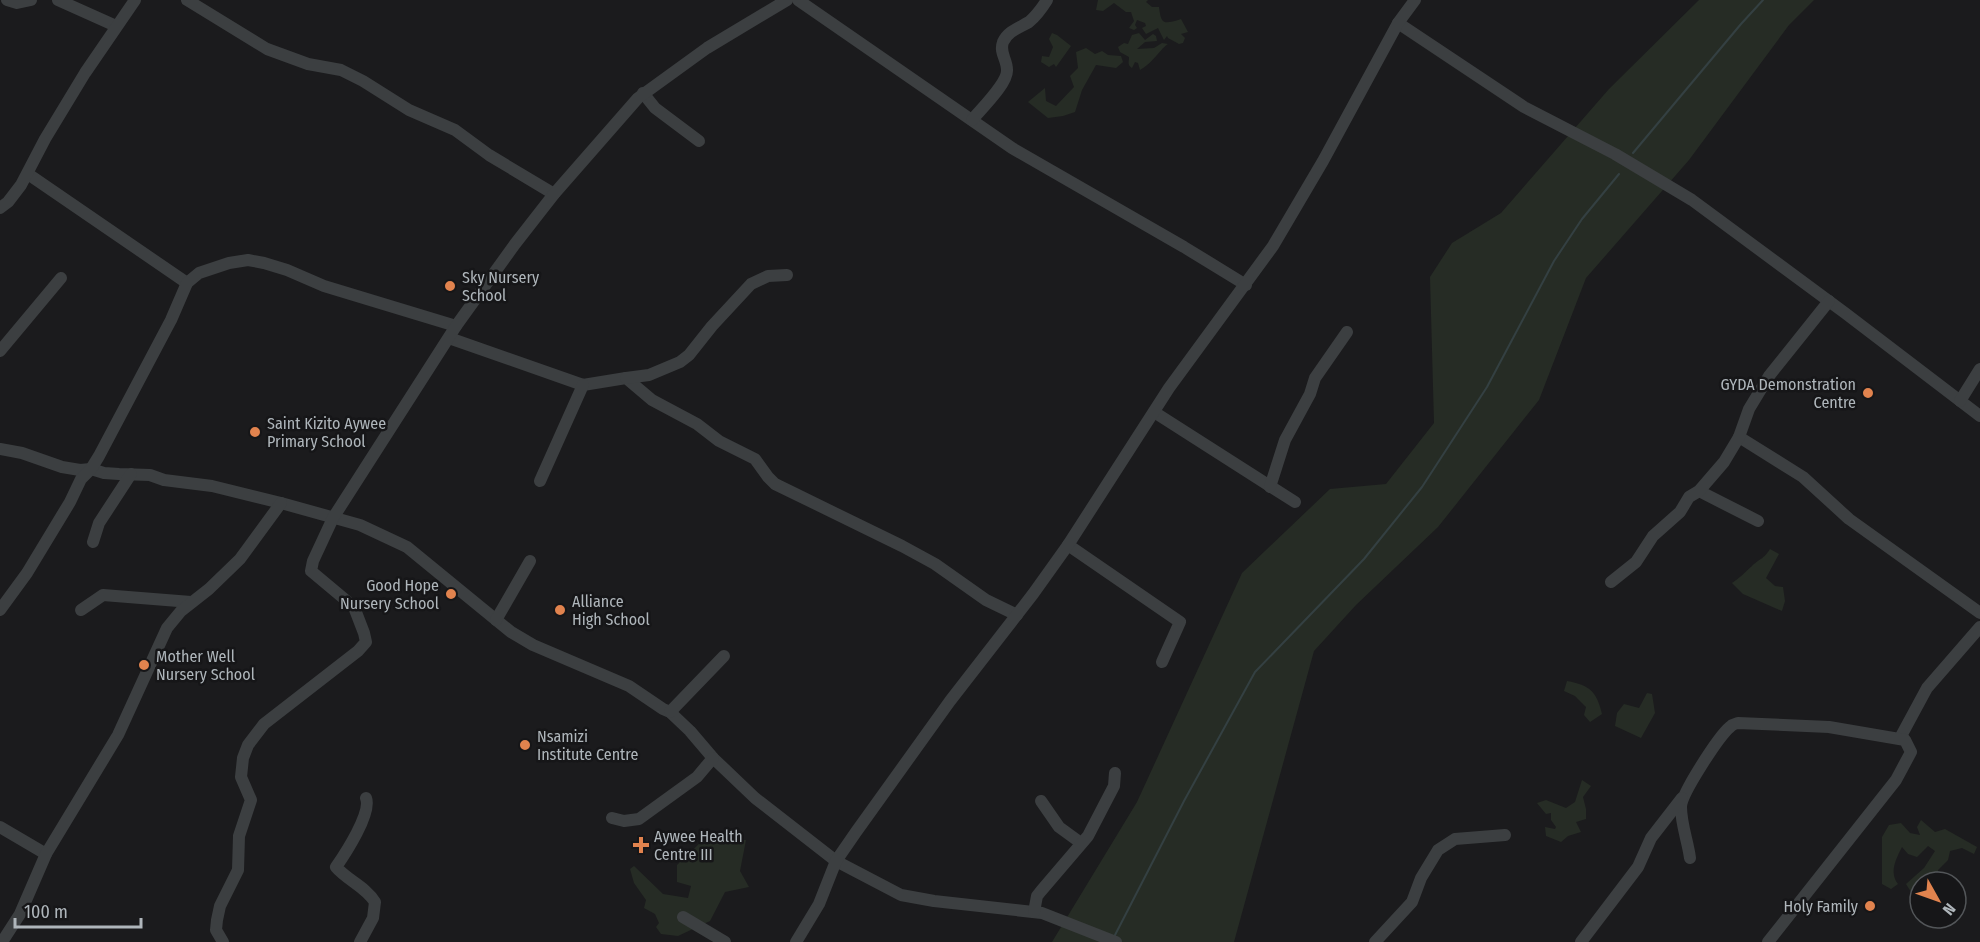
<svg xmlns="http://www.w3.org/2000/svg" width="1980" height="942" font-family="'Fira Sans Condensed',sans-serif">
<rect width="100%" height="100%" fill="#1b1b1d"/>
<g fill="#262c25">
<path d="M1098,0H1148L1146,2L1152,7H1159C1161,24 1163,25 1181,19L1188,32L1181,34L1185,38L1183,43L1179,44L1168,38L1167,36L1164,40L1158,28L1146,34L1142,28L1146,26L1145,23L1137,20L1135,25L1137,28L1134,30L1129,28L1134,21L1131,12H1126L1114,3L1103,11L1096,10Z"/>
<polygon points="1699,0 1814,0 1789,25 1689,160 1586,278 1539,400 1438,527 1356,605 1314,651 1234,942 1052,942 1137,802 1242,573 1330,489 1386,484 1434,423 1430,277 1452,243 1501,213 1609,89"/>
<polygon points="1052,33 1057,35 1071,46 1056,67 1054,64 1049,67 1041,62 1042,56 1049,57 1053,47 1049,39"/>
<path d="M1139,33L1145,40L1153,34L1156,36L1157,41L1145,42L1137,49L1154,48L1162,43L1168,44C1162,47 1153,63 1140,70L1138,63L1135,62L1132,68C1127,65 1129,62 1129,57L1120,52L1118,47L1124,43L1128,44L1132,35Z"/>
<polygon points="1086,48 1095,54 1102,51 1108,55 1121,56 1123,62 1116,68 1096,65 1082,90 1075,112 1063,116 1048,118 1028,102 1045,88 1046,101 1056,106 1074,87 1070,76 1078,68 1076,52"/>
<path d="M1770,549L1779,554L1766,578L1775,586L1783,587L1785,601L1782,611L1743,594L1732,583C1740,578 1745,572 1752,566C1760,558 1763,560 1770,549Z"/>
<path d="M1567,681C1590,685 1597,692 1602,714L1590,722L1584,715L1586,707L1575,696L1564,691Z"/>
<polygon points="1647,693 1652,694 1655,713 1641,738 1615,726 1617,713 1624,704 1639,708"/>
<polygon points="1582,780 1591,786 1583,797 1586,809 1586,819 1576,822 1581,832 1568,836 1561,842 1546,836 1545,827 1555,829 1556,827 1551,820 1551,813 1546,814 1537,803 1546,800 1566,808 1575,802"/>
<path d="M1921,820L1935,832L1945,829L1977,847L1974,854L1962,848L1950,851L1948,860L1938,870L1940,882H1931L1923,878L1911,892L1906,884L1924,868L1935,851L1928,846L1917,857L1908,854L1902,847C1896,859 1889,872 1898,884L1891,889L1882,884V837L1889,825L1901,823L1910,833L1920,835L1917,827Z"/>
<polygon points="718,832 728,840 746,840 740,871 749,887 725,892 710,921 678,936 661,934 656,927 659,923 655,914 644,908 646,900 634,883 630,869 634,866 663,894 688,898 691,886 677,882 677,865 701,842"/>
</g>
<g fill="none" stroke-linecap="round" stroke-linejoin="round">
<g stroke="#344042" stroke-width="2">
<polyline points="1633,153 1741,24 1763,0"/>
<polyline points="1114,937 1184,801 1255,672 1364,559 1422,487 1487,387 1554,261 1582,219 1619,174"/>
</g>
<g stroke="#3c3f41" stroke-width="12">
<polyline points="7,0 17,3 31,0"/>
<polyline points="58,0 116,26"/>
<polyline points="187,0 267,49 308,64 341,70 363,81 409,110 455,130 489,155 554,194"/>
<polyline points="798,0 1012,148 1184,247 1246,285"/>
<polyline points="1398,23 1524,107 1615,154 1692,200 1845,313 1980,416"/>
<polyline points="643,93 655,108 699,141"/>
<path d="M972,120C981,109 1008,83 1007,70C1007,59 999,53 1003,42C1008,31 1019,28 1029,22C1036,16 1042,8 1047,0"/>
<polyline points="28,174 187,283"/>
<polyline points="0,208 8,202 21,185 45,139 85,73 135,0"/>
<polyline points="449,338 583,385 626,378 652,400 697,424 719,441 755,459 768,477 775,484 902,546 935,564 986,600 1017,615"/>
<polyline points="0,351 61,278"/>
<polyline points="626,378 649,375 680,362 689,355 712,326 751,284 768,276 787,275"/>
<polyline points="1960,401 1980,369"/>
<polyline points="1154,412 1295,502"/>
<polyline points="1739,437 1803,477 1849,519 1980,613"/>
<polyline points="0,449 22,453 62,467 80,470 91,469 104,473 119,474 150,475 164,480 212,486 281,503 360,525 407,547 511,632 533,645 629,686 663,709 670,712 690,731 713,758 755,798 836,861 901,895 934,901 1042,913 1116,942"/>
<polyline points="540,481 583,385"/>
<polyline points="1270,487 1285,440 1310,394 1315,378 1347,332"/>
<polyline points="1699,491 1758,521"/>
<polyline points="93,542 99,523 131,474"/>
<polyline points="1068,545 1180,622 1162,662"/>
<polyline points="1611,582 1636,562 1653,536 1680,512 1689,497 1699,491 1724,462 1739,437 1749,409 1769,376 1829,301"/>
<polyline points="0,610 27,573 70,502 81,479 91,469 99,456 171,320 187,283 199,273 229,263 248,260 264,263 287,270 324,286 456,326"/>
<polyline points="81,610 103,595 191,602"/>
<polyline points="496,620 530,561"/>
<polyline points="670,712 724,656"/>
<polyline points="1900,738 1927,688 1980,627"/>
<polyline points="1041,801 1059,827 1081,843"/>
<polyline points="612,818 624,821 639,819 697,777 713,758"/>
<polyline points="0,827 46,854"/>
<path d="M1690,858C1688,842 1681,824 1681,807C1681,794 1719,736 1730,727C1733,724 1734,724 1738,723L1829,727L1905,740L1911,752L1896,780L1768,942"/>
<polyline points="1034,912 1037,896 1041,891 1088,836 1114,786 1115,773"/>
<polyline points="683,917 725,942"/>
<polyline points="2,942 20,914 46,854 118,735 167,628 181,611 209,589 240,559 281,503"/>
<polyline points="223,942 216,930 217,920 220,906 238,870 239,836 251,800 241,777 243,758 248,745 264,724 358,651 366,642 364,633 354,607 311,571 313,561 333,518 456,326 515,244 554,194 638,98 707,48 787,0"/>
<path d="M360,942L373,918L375,902C366,887 347,880 336,867C345,854 372,813 366,798"/>
<polyline points="796,942 819,904 836,861 856,832 950,701 1033,594 1068,545 1169,388 1273,246 1323,161 1398,23 1415,0"/>
<polyline points="1375,942 1412,902 1421,878 1438,850 1455,839 1505,835"/>
<polyline points="1581,942 1638,867 1651,838 1682,798"/>
</g>
</g>
<g fill="#e1834e" stroke="#161618" stroke-width="2">
<circle cx="450" cy="286" r="6"/>
<circle cx="1868" cy="393" r="6"/>
<circle cx="255" cy="432" r="6"/>
<circle cx="451" cy="594" r="6"/>
<circle cx="560" cy="610" r="6"/>
<circle cx="144" cy="665" r="6"/>
<circle cx="525" cy="745" r="6"/>
<path d="M638 836h6v6h6v6h-6v6h-6v-6h-6v-6h6z"/>
<circle cx="1870" cy="906" r="6"/>
</g>
<g text-anchor="middle" dominant-baseline="central" stroke-width="5" stroke-linejoin="round" paint-order="stroke">
<g font-size="16" fill="#afb6bb" stroke="#161618" text-anchor="start">
<text x="462" y="277">Sky Nursery<tspan x="462" dy="18">School</tspan></text>
<text x="1856" y="384" text-anchor="end">GYDA Demonstration<tspan x="1856" dy="18">Centre</tspan></text>
<text x="267" y="423">Saint Kizito Aywee<tspan x="267" dy="18">Primary School</tspan></text>
<text x="439" y="585" text-anchor="end">Good Hope<tspan x="439" dy="18">Nursery School</tspan></text>
<text x="572" y="601">Alliance<tspan x="572" dy="18">High School</tspan></text>
<text x="156" y="656">Mother Well<tspan x="156" dy="18">Nursery School</tspan></text>
<text x="537" y="736">Nsamizi<tspan x="537" dy="18">Institute Centre</tspan></text>
<text x="654" y="836">Aywee Health<tspan x="654" dy="18">Centre III</tspan></text>
<text x="1858" y="906" text-anchor="end">Holy Family</text>
</g>
</g>
<g transform="translate(1938 900) rotate(130)"><circle r="28" fill="#161618" stroke="#535659" stroke-width="1.5"/>
<path d="M0-4.5L10 22L0 15L-10 22Z" fill="#e1834e"/>
<text y="-9" font-size="16" font-weight="bold" text-anchor="middle" fill="#afb6bb">N</text>
</g>
<path d="M15 918v9h126v-9" fill="none" stroke="#afb6bb" stroke-width="3"/>
<text x="24" y="918" font-size="18" fill="#afb6bb" stroke="#161618" stroke-width="4.5" paint-order="stroke">100 m</text>
</svg>
